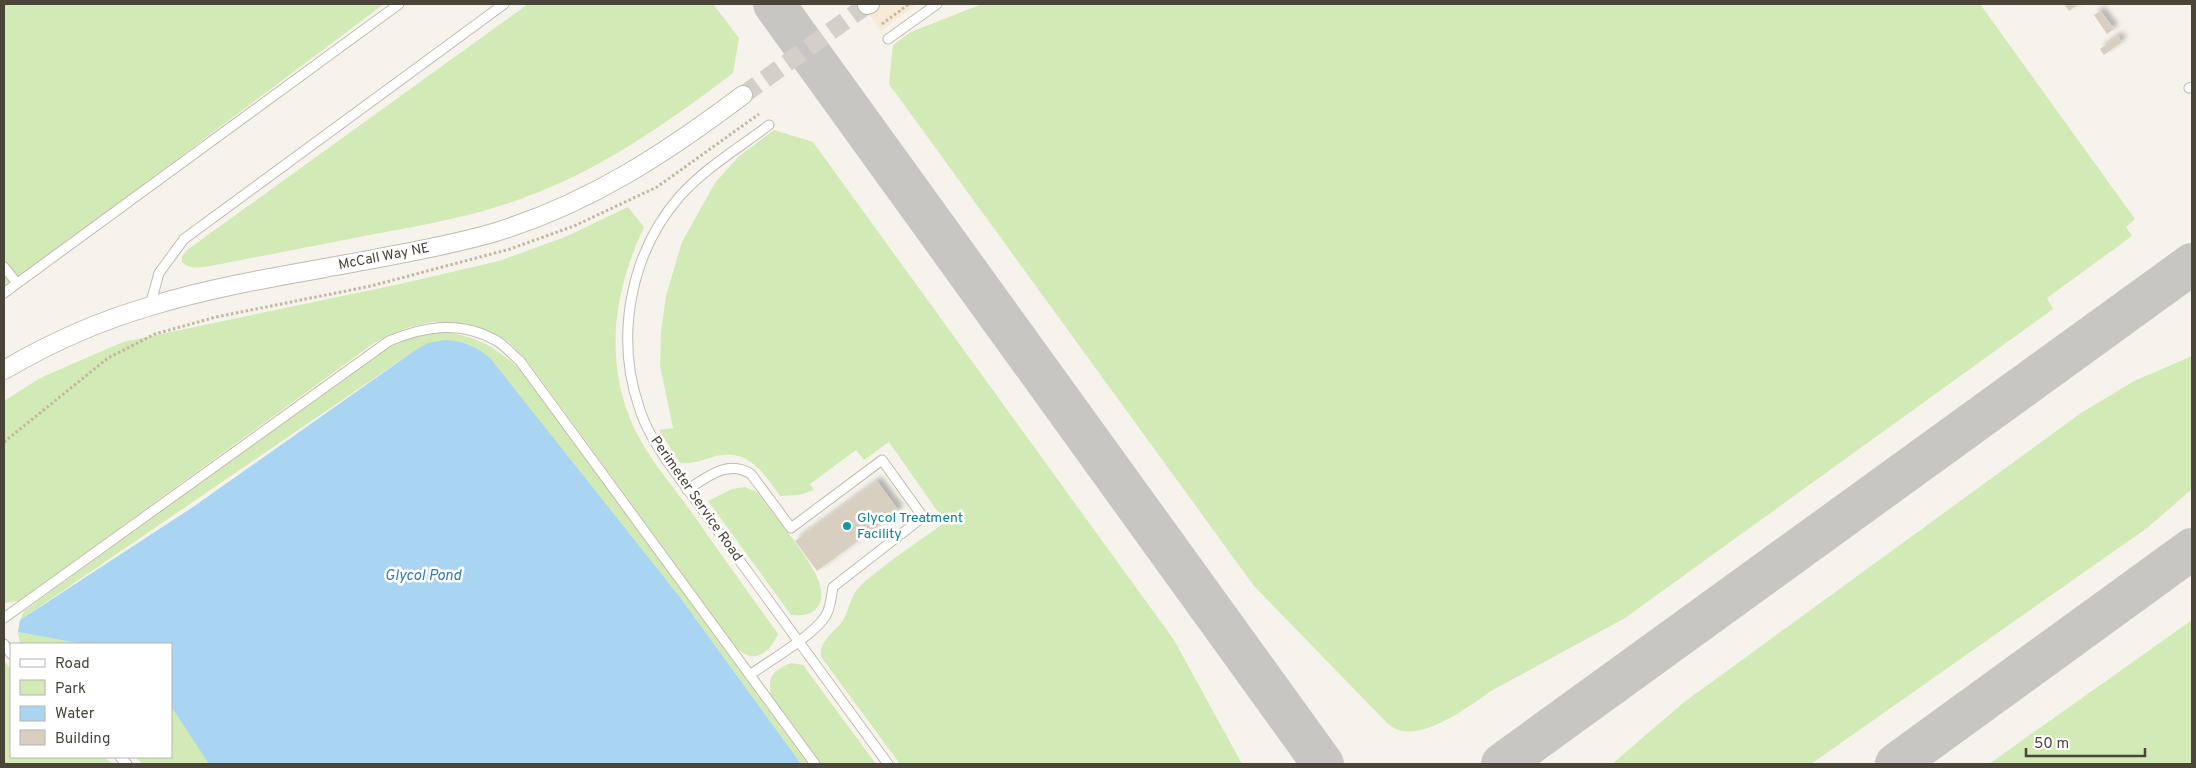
<svg xmlns="http://www.w3.org/2000/svg" width="2196" height="768" font-family="Overpass,sans-serif">
<defs>
<filter id="shadow"><feDropShadow dx="4.5" dy="-4.5" stdDeviation="2.5" flood-color="#0004"/></filter>
</defs>
<rect width="100%" height="100%" fill="#f6f3ec"/>
<polygon fill="#f7ead8" points="862,4 917,4 881,31"/>
<g fill="#d2eab5">
<polygon points="4,4 384,4 4,289"/>
<path d="M528,4H713L739,38L733,73C674,118 615,160 546,189C495,211 440,222 385,232C331,243 276,253 221,264C208,266 192,272 182,262V257L187,250Z"/>
<path d="M982,4H1980L2135,219L2126,227L2132,236L2047,298L2053,309L1625,618L1491,691C1470,706 1429,736 1402,731C1397,730 1392,727 1388,724L1254,586L889,84L893,45L911,32Z"/>
<path d="M774,130L813,142L1174,640L1242,764H900L821,657C819,641 833,633 842,622C848,613 849,603 854,594C863,578 927,536 945,522L889,442L864,460L856,450L810,484L814,490L799,495L780,496C766,476 750,451 722,455C707,457 696,465 680,463L659,430L673,428L660,366L661,332L666,296L682,242L715,183L738,157Z"/>
<path d="M628,207L644,227C613,293 603,364 636,432C650,460 672,485 690,510C719,552 749,593 778,634C769,654 753,666 735,646L531,366L508,341L469,324L431,322L406,328L374,343L19,601L4,603V401L40,378L123,342L400,284L499,261L565,237Z"/>
<path d="M439,331C477,336 496,346 523,373L808,764H801L682,600L414,351L20,620L24,611L385,349L411,336Z"/>
<polygon points="2192,356 2192,489 2147,528 1811,764 1612,764 1683,703 2081,413 2134,381"/>
<path d="M745,487L757,492C776,518 798,543 814,571C828,595 823,619 791,615L708,501L732,489Z"/>
<polygon points="2192,620 2192,764 1989,764"/>
<polygon points="18,632 82,644 20,644"/>
<polygon points="4,660 11,670 11,757 104,757 113,764 4,764"/>
<path d="M791,663L803,665L876,764H821L771,695C767,676 774,670 791,663Z"/>
<polygon points="171,705 210,764 143,764 135,757 148,757 150,759 153,757 171,757"/>
</g>
<path fill="#a9d4f2" d="M445,340C464,341 475,346 490,358L682,600L801,764H209L171,706V644H82L18,632L20,620L193,507L414,351L428,343Z"/>
<g fill="none" stroke-linecap="round" stroke-linejoin="round">
<g stroke="#c8c6c3" stroke-width="42">
<polyline points="774,4 1323,764"/>
<polyline points="1502,764 2192,264"/>
<polyline points="1896,764 2192,549"/>
</g>
</g>
<g fill="#d8cfc1" filter="url(#shadow)">
<polygon points="2064,4 2079,4 2069,11"/>
<polygon points="2100,11 2114,29 2107,34 2094,15"/>
<polygon points="2118,36 2122,42 2104,55 2100,49"/>
<polygon points="877,481 899,511 817,571 795,541"/>
</g>
<g fill="none" stroke-linecap="round" stroke-linejoin="round">
<polyline stroke="#d4d0c8" stroke-width="18" stroke-dasharray="18 9" stroke-linecap="butt" points="743,95 867,5"/>
<g stroke="#c2bbae" stroke-width="11">
<g id="service">
<polyline points="888,39 937,4"/>
<polyline points="2189,88 2192,87"/>
<path d="M769,125C739,148 705,168 680,196C630,253 615,337 639,407C645,427 656,444 667,461L888,764"/>
<polyline points="4,267 17,283"/>
<polyline points="4,293 399,4"/>
<polyline points="150,306 159,273 184,239 504,4"/>
<path d="M687,490C707,477 728,459 751,474L791,528L882,460L923,517L833,587C831,597 831,608 825,617C812,636 771,660 751,674"/>
<path d="M4,618L389,341C425,326 461,320 497,341C505,346 513,355 520,361L815,764"/>
<polyline points="4,644 11,654"/>
<polyline points="120,757 127,764"/>
</g>
</g>
<g stroke="#c2bbae" stroke-width="20">
<g id="minor">
<polyline points="867,5 870,4"/>
<path d="M4,370C50,343 99,321 151,306C223,284 300,273 374,259C415,251 456,244 496,232C590,203 666,153 743,95"/>
</g>
</g>
<g stroke="#c4b79f" stroke-width="3" stroke-dasharray="2.5 2.5" stroke-linecap="butt">
<polyline points="882,24 909,4"/>
<polyline points="4,442 108,358 155,334 216,317 371,286 510,249 574,226 657,187 759,114"/>
</g>
<use href="#service" stroke="#fff" stroke-width="9"/>
<use href="#minor" stroke="#fff" stroke-width="18"/>
</g>
<circle fill="#0f9aa8" stroke="#fff" stroke-width="2" cx="847" cy="526" r="5"/>
<g text-anchor="middle" dominant-baseline="central" stroke-width="5" stroke-linejoin="round" paint-order="stroke">
<g font-size="14" fill="#4b4439" stroke="#fff">
<text transform="translate(384 257) rotate(-11)">McCall Way NE</text>
<text transform="translate(696 499) rotate(55)">Perimeter Service Road</text>
</g>
<g font-size="14" fill="#0d838f" stroke="#fff" text-anchor="start">
<text x="857" y="518">Glycol Treatment<tspan x="857" dy="16">Facility</tspan></text>
</g>
<g font-size="15" font-style="italic" fill="#2e7ab2" stroke="#fff">
<text x="423" y="576">Glycol Pond</text>
</g>
</g>
<rect width="2196" height="768" fill="none" stroke="#4b4439" stroke-width="10"/>
<rect x="10" y="643" width="162" height="115" fill="#ffffff" stroke="#b7b4b0"/>
<rect x="20" y="659" width="25" height="8" fill="#ffffff" stroke="#b7b4b0"/>
<text x="55" y="668" font-size="15" fill="#4b4439">Road</text>
<rect x="20" y="680" width="25" height="15" fill="#d2eab5" stroke="#b7b4b0"/>
<text x="55" y="693" font-size="15" fill="#4b4439">Park</text>
<rect x="20" y="706" width="25" height="15" fill="#a9d4f2" stroke="#b7b4b0"/>
<text x="55" y="718" font-size="15" fill="#4b4439">Water</text>
<rect x="20" y="730" width="25" height="15" fill="#d8cfc1" stroke="#b7b4b0"/>
<text x="55" y="743" font-size="15" fill="#4b4439">Building</text>
<path d="M2026 748v8h119v-8" fill="none" stroke="#4b4439" stroke-width="2.5"/>
<text x="2034" y="748" font-size="15" fill="#4b4439" stroke="#ffffff" stroke-width="4" paint-order="stroke">50 m</text>
</svg>
